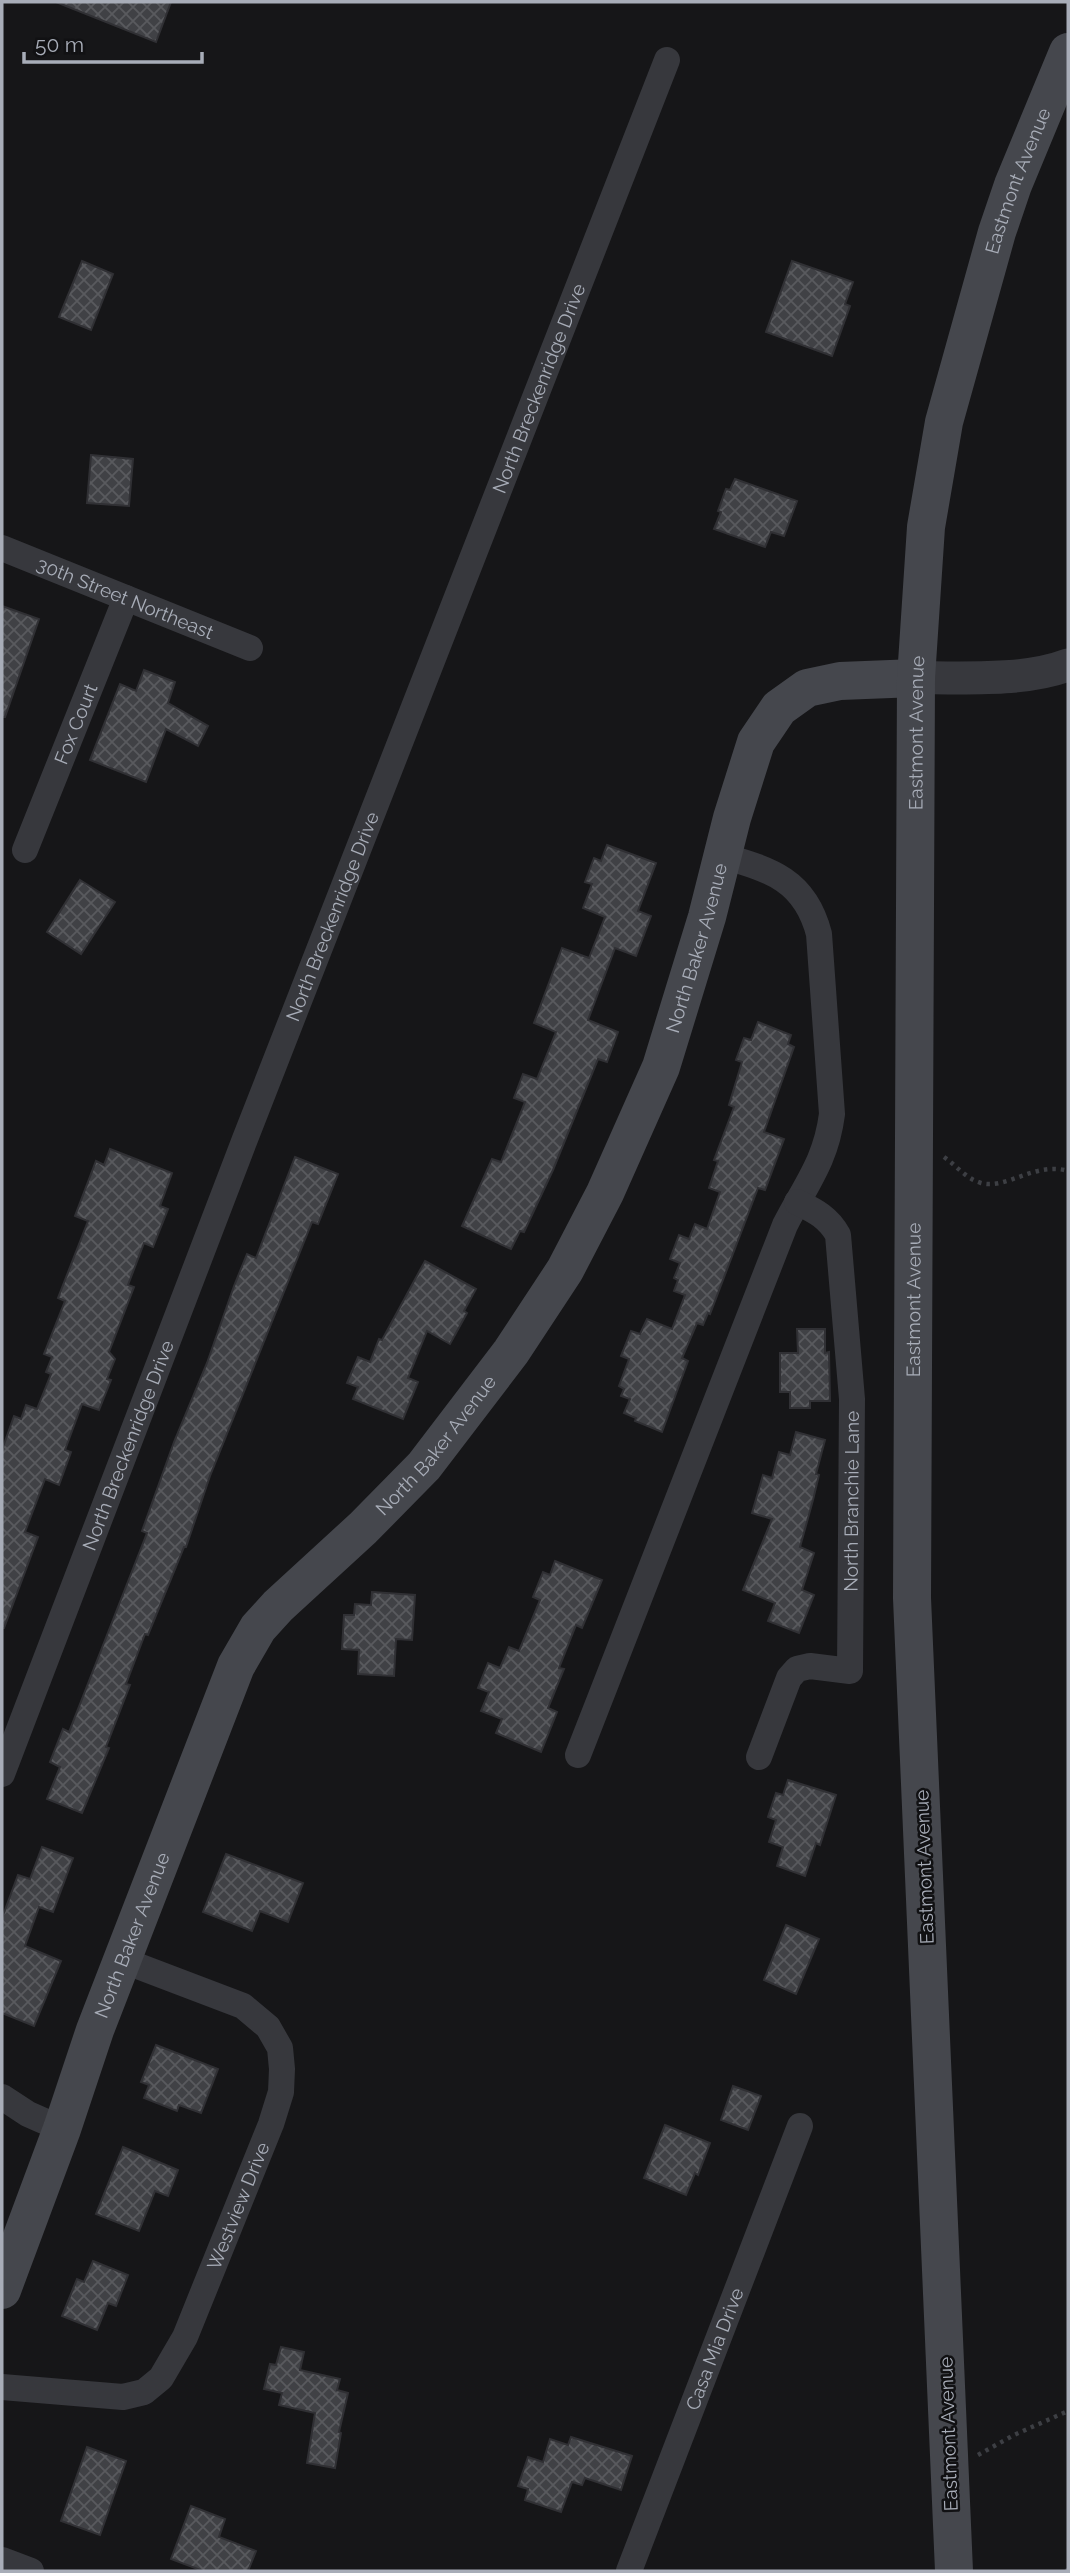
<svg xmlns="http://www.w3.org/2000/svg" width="1070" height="2573" font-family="Raleway,sans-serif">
<defs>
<pattern id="building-cross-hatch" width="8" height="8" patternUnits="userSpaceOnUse" patternTransform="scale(1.75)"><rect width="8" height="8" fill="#404145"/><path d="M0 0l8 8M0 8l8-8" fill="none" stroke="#595a5e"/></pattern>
</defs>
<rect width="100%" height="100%" fill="#161618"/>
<g fill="url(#building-cross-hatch)" stroke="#303034" stroke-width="2">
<polygon points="56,2 171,2 156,42"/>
<polygon points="82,261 113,274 91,330 59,317"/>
<polygon points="792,261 853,282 845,304 850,306 832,356 766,332"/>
<polygon points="91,455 133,459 129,506 87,503"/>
<polygon points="735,479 797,501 784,536 771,532 765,547 714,529 721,512 718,511 726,489 730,490"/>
<polygon points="2,606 39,619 5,717 2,717"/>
<polygon points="144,670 175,682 168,703 208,726 198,746 166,729 146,782 90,760 120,684 136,691"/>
<polygon points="607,845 656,863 638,911 651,916 636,956 615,948 588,1020 618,1032 607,1062 598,1059 553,1170 524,1232 520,1231 511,1249 462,1226 492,1159 501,1162 525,1102 514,1098 523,1074 537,1079 556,1032 534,1023 562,948 589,958 605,917 583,908 592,884 585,882 594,858 601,861"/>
<polygon points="80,880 115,902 81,954 47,932"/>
<polygon points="758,1022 791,1035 788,1044 794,1047 764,1132 784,1139 765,1190 758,1188 710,1314 708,1313 703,1325 697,1323 682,1358 688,1361 662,1432 635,1421 636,1418 624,1413 630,1399 621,1396 624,1389 619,1386 629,1359 621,1356 631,1331 640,1334 647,1319 672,1329 685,1295 674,1291 678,1280 674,1278 680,1263 670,1259 679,1235 689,1239 695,1224 707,1229 720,1192 709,1188 718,1161 714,1160 734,1107 729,1105 742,1062 736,1060 744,1038 751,1040"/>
<polygon points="110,1149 172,1173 160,1206 168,1209 153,1247 144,1243 128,1285 134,1287 109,1352 115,1359 107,1379 111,1380 99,1410 82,1404 65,1450 71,1452 59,1485 45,1479 25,1532 38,1537 4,1628 2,1628 2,1450 14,1416 21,1419 26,1405 37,1409 51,1374 46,1372 52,1357 44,1354 65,1301 58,1298 88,1221 75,1216 96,1161 104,1165"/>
<polygon points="295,1157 338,1174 318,1224 312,1222 210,1476 186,1547 184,1547 148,1635 145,1634 126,1684 130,1685 106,1747 109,1748 82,1813 47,1799 60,1767 50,1762 63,1729 69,1732 147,1533 142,1531 174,1442 207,1363 234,1286 247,1254 256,1258"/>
<polygon points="425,1261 476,1289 464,1311 467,1313 450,1344 427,1331 408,1378 418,1382 403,1419 353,1399 358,1387 347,1383 358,1357 370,1362 379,1339 382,1340"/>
<polygon points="797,1329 825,1329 825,1353 829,1352 830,1401 810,1401 810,1408 790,1408 790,1392 780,1392 780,1353 798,1353"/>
<polygon points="796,1432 825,1440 816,1474 819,1475 813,1500 800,1547 814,1553 802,1590 814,1595 799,1633 768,1621 775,1603 743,1590 772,1519 752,1513 763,1475 772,1478 779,1452 790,1455"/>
<polygon points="555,1561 602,1580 582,1628 576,1625 559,1668 564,1669 548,1708 557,1712 541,1752 496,1733 502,1719 481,1711 489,1692 478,1688 488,1663 500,1668 509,1647 519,1651 540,1600 533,1597 543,1572 550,1575"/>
<polygon points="372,1592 415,1595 412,1640 396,1639 394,1676 358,1674 359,1650 342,1649 344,1615 354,1615 355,1604 371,1605"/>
<polygon points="788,1780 836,1795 820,1845 816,1843 805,1876 777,1866 783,1847 769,1842 776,1820 768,1817 776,1793 783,1795"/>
<polygon points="42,1847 73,1858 53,1912 39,1907 25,1946 61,1961 34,2026 2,2013 2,1918 18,1875 30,1879"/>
<polygon points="226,1854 303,1883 288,1922 260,1911 252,1931 203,1912"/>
<polygon points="786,1925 819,1939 796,1994 764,1980"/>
<polygon points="156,2045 218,2069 201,2113 179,2105 177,2111 144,2098 149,2085 141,2082"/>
<polygon points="733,2086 761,2096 748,2130 721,2120"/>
<polygon points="665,2125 710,2143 698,2175 695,2173 686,2195 644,2178"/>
<polygon points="123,2147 178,2170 168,2196 155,2191 139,2231 96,2214"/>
<polygon points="93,2261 128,2275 116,2306 108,2303 97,2330 62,2316 77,2279 84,2282"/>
<polygon points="281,2347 304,2352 300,2370 340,2379 337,2390 348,2393 339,2432 341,2433 335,2468 307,2463 315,2413 279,2405 282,2393 264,2389 270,2364 276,2365"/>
<polygon points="571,2437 632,2456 621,2490 585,2478 582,2485 572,2482 561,2512 525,2500 528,2489 518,2486 528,2457 543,2462 550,2439 568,2445"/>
<polygon points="87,2447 126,2461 100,2535 61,2521"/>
<polygon points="191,2506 225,2519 219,2537 256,2551 248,2571 203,2571 171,2559"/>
</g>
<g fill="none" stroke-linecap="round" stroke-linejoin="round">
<g stroke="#3d3f44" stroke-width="4.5" stroke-dasharray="3.5 5" stroke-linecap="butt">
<path d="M944,1157C957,1166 965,1178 981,1183C1006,1190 1036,1161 1068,1171"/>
<polyline points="978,2455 1014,2435 1068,2411"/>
<polyline points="1067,2571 1068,2569"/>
</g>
<g stroke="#37383d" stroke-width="26">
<path id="s1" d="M2,548L250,648"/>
<path id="s2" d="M25,850L126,598"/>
<path d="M578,1755L785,1225C806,1184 826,1161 832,1114L819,934C805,880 771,870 723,856"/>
<path id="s3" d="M759,1757L789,1678L797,1669L810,1666L850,1671L852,1399L838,1235C828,1217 815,1211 797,1202"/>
<path id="s4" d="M2,1774L245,1139L667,60"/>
<polyline points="2,2097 28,2114 62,2129"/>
<path id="s5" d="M2,2387L123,2397L144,2392L161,2378L185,2337L271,2124L281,2092L282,2069L280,2048L268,2027L243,2006L122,1960"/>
<polyline points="2,2560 31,2571"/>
<path id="s6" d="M629,2571L800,2126"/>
</g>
<path stroke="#37383d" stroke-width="33" d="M916,678C964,677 1023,682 1068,665"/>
<g stroke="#45474d" stroke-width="38">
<path id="s7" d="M2,2290L62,2129L95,2030L236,1666L258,1628L278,1606L363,1528L424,1466L511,1352L565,1270L605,1193L661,1067L707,917L732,818L756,742L779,708L807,688L840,681L916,678"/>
<path id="s8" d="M954,2571L912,1598L916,678L926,527L944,422L997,232L1013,185L1068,52"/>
</g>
</g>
<g text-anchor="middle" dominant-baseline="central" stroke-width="5" stroke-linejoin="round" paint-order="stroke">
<g font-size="19" fill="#a8adb8" stroke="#111113">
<text stroke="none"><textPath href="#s8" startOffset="2404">Eastmont Avenue</textPath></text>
<text stroke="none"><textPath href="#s4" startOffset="1486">North Breckenridge Drive</textPath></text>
<text stroke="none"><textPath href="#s1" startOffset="133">30th Street Northeast</textPath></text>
<text stroke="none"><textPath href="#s2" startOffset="136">Fox Court</textPath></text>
<text stroke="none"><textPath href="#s8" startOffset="1839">Eastmont Avenue</textPath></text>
<text stroke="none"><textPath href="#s4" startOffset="919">North Breckenridge Drive</textPath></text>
<text stroke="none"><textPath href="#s7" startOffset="1533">North Baker Avenue</textPath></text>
<text stroke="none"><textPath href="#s8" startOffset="1272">Eastmont Avenue</textPath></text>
<text stroke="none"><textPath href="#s4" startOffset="352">North Breckenridge Drive</textPath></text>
<text stroke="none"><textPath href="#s7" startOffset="966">North Baker Avenue</textPath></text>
<text stroke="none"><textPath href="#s3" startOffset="320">North Branchie Lane</textPath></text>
<text transform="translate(924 1867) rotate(-92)">Eastmont Avenue</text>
<text stroke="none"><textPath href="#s7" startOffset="378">North Baker Avenue</textPath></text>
<text stroke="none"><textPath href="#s5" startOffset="354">Westview Drive</textPath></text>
<text stroke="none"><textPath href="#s6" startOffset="238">Casa Mia Drive</textPath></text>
<text transform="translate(948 2434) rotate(-92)">Eastmont Avenue</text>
</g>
</g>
<rect width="1070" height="2573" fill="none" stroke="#a8adb8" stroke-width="7"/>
<path d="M24 52v10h178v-10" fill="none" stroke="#a8adb8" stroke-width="3.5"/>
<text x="35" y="52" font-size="21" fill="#a8adb8" stroke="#111113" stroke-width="5" paint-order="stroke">50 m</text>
</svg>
